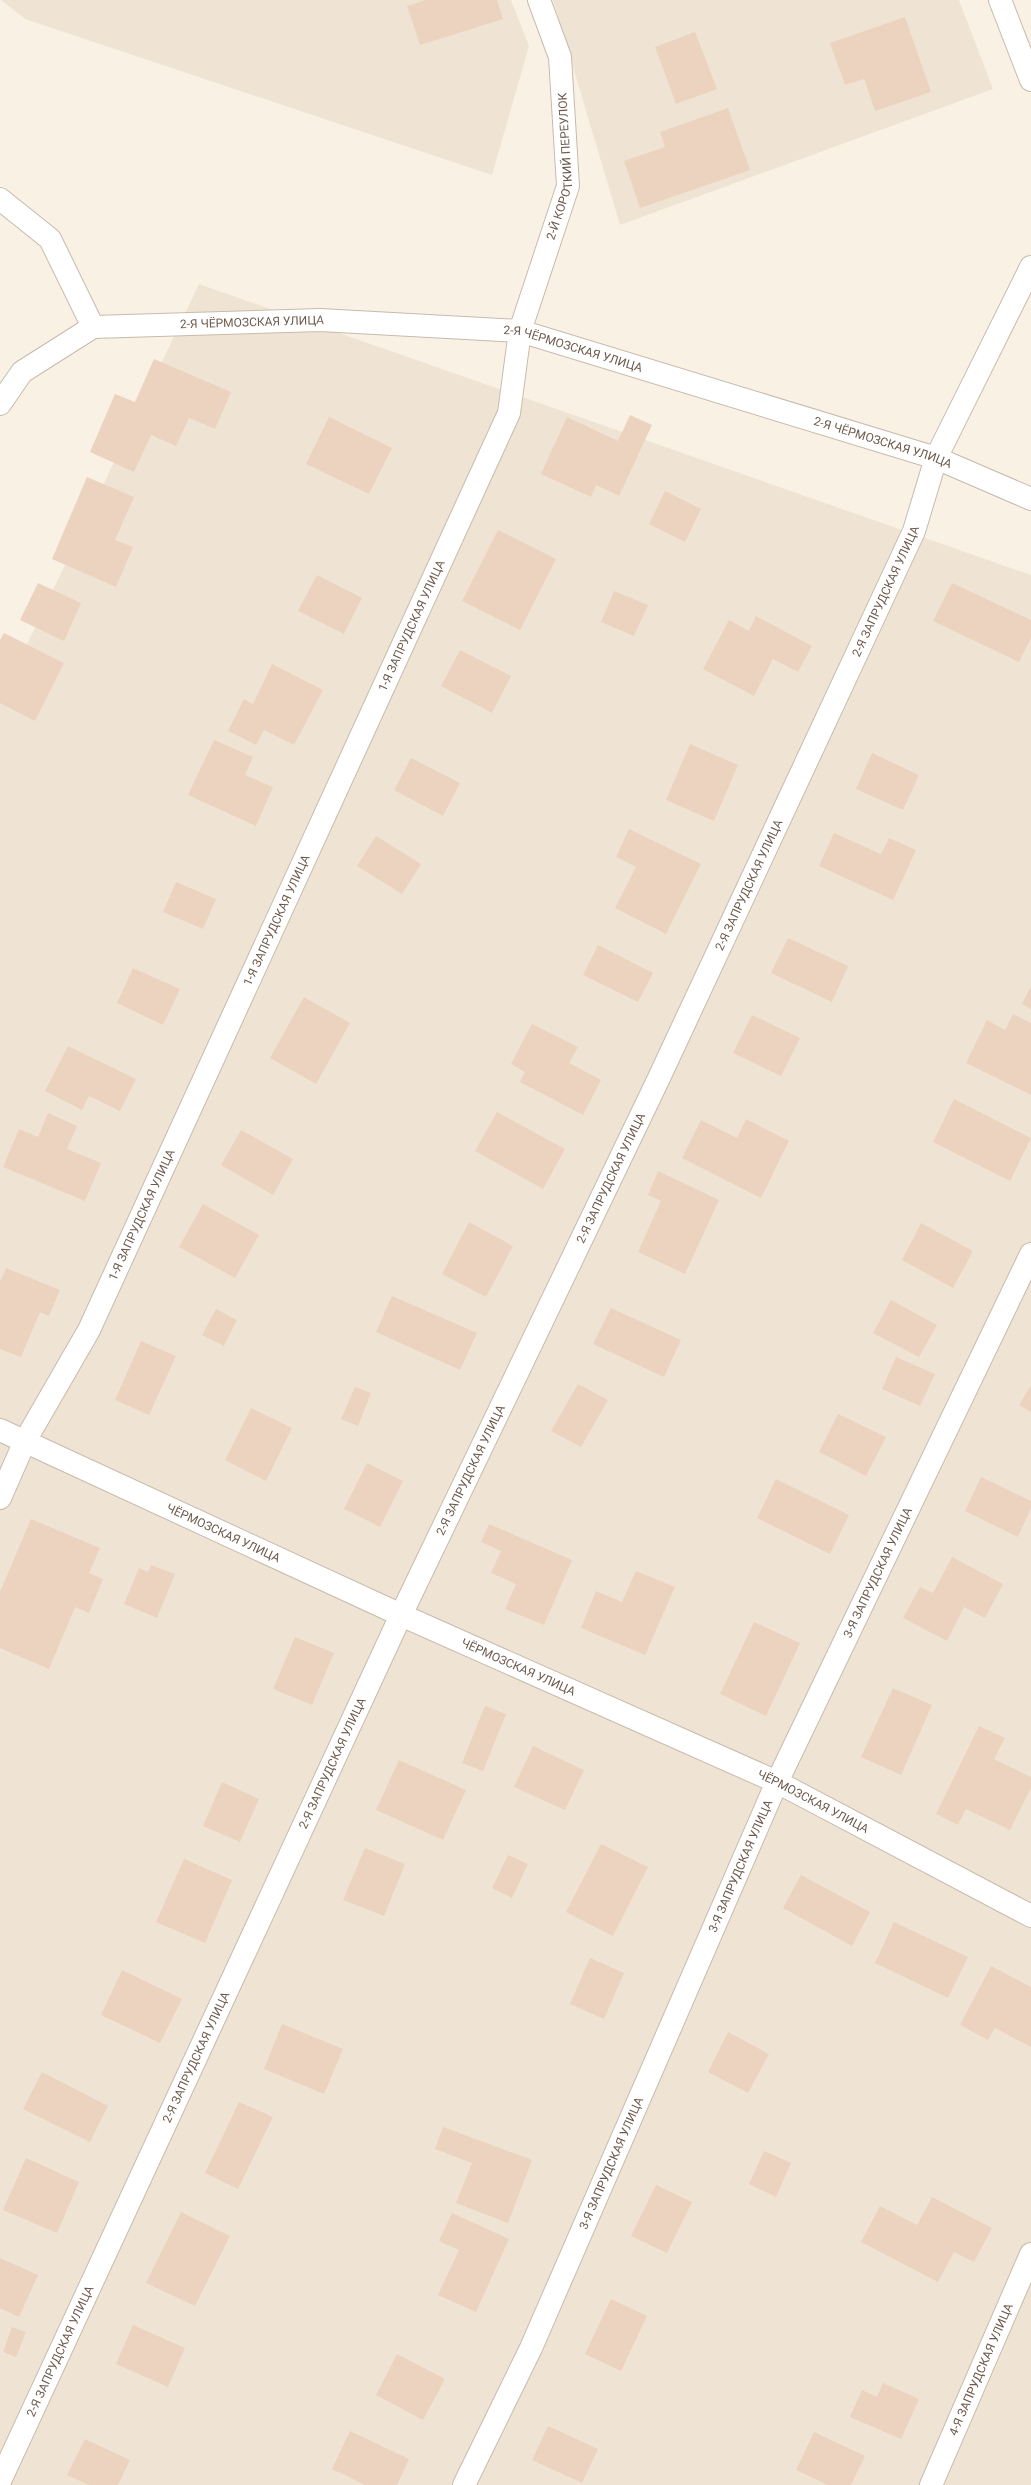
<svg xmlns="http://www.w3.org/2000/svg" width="1031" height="2485" font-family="Roboto,sans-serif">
<rect width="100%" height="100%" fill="#f9f2e4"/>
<g fill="#efe4d3">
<polygon points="1,0 511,0 529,46 492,175 25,19"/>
<polygon points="553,0 959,0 993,89 620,225"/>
<polygon points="199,284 1031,575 1031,2485 0,2485 0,701"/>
</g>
<g fill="#ebd3bf">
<polygon points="425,0 497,0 503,19 420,45 407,6"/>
<polygon points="905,17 931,92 875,111 864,79 845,85 830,43"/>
<polygon points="695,32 717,89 676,104 655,47"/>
<polygon points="728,108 750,170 640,208 624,161 665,147 660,132"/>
<polygon points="154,359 231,392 215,429 189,418 176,446 151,435 134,472 90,452 115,394 135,402"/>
<polygon points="630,415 652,425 619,496 596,485 591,497 541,474 567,417 618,441"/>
<polygon points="329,417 392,448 369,494 306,464"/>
<polygon points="87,477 134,497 115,540 133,547 116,587 52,559"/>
<polygon points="665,491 701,509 685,542 649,524"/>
<polygon points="498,530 556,559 520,630 462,601"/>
<polygon points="317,575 362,598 344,634 298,611"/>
<polygon points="38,583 81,603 64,641 20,620"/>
<polygon points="952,583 1031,620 1031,638 1019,662 933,621"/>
<polygon points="614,591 648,605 634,636 601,622"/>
<polygon points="756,616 812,646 798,672 773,659 754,696 703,669 729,620 749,631"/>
<polygon points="4,633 64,663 35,721 0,703 0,640"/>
<polygon points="460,650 511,676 492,713 441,686"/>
<polygon points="272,664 323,690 294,745 264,730 256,745 228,731 244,699 253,704"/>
<polygon points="214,740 253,757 245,775 273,787 256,826 188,795"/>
<polygon points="690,744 738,765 714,821 666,800"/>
<polygon points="872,753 919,775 903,810 856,789"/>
<polygon points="411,758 460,783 443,816 394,790"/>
<polygon points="629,829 701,864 666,934 615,908 636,867 616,857"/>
<polygon points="834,833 881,854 889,838 916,850 893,900 819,866"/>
<polygon points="376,836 421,864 402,894 357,866"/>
<polygon points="176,882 216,899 203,929 163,912"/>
<polygon points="788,938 848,966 832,1002 771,973"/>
<polygon points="598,945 653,973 638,1002 583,975"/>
<polygon points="133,968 180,989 163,1025 117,1003"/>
<polygon points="1031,986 1031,1009 1022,1004"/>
<polygon points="304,997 350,1023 316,1084 270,1058"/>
<polygon points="1013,1014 1031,1023 1031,1095 966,1063 987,1020 1005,1030"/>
<polygon points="752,1015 800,1038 781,1076 733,1053"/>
<polygon points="532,1024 578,1047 569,1063 601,1080 583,1115 520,1082 525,1072 511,1064"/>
<polygon points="68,1046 136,1079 120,1111 89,1096 82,1110 45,1091"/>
<polygon points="954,1099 1031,1138 1010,1181 933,1142"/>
<polygon points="497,1112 565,1149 543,1189 475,1151"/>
<polygon points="48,1113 77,1126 67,1149 101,1163 85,1201 3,1167 19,1129 38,1137"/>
<polygon points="746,1119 789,1141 761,1198 682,1158 701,1120 737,1138"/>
<polygon points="241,1130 293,1159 273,1195 221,1165"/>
<polygon points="658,1171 719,1200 685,1274 638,1252 661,1201 648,1195"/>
<polygon points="203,1204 259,1235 235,1278 179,1247"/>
<polygon points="469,1222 513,1246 486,1297 442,1274"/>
<polygon points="921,1223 973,1251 953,1288 902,1260"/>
<polygon points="6,1268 60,1290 49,1316 40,1312 21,1357 0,1349 0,1282"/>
<polygon points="392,1296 477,1333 460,1370 376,1332"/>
<polygon points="891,1300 937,1325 919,1357 873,1333"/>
<polygon points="611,1308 681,1340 664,1377 593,1344"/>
<polygon points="216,1309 237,1320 224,1346 202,1335"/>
<polygon points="141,1341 176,1356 149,1415 115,1400"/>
<polygon points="896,1357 935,1374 920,1406 882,1389"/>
<polygon points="578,1384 608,1400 581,1447 551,1431"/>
<polygon points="1031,1385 1031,1412 1019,1405"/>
<polygon points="355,1387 371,1393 358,1426 341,1419"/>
<polygon points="251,1408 292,1428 266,1481 225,1460"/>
<polygon points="838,1414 886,1437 866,1476 819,1452"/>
<polygon points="367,1463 403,1481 380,1527 344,1509"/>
<polygon points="981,1477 1031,1501 1031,1508 1018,1537 965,1511"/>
<polygon points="776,1479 849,1515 830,1554 757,1518"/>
<polygon points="31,1519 100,1548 89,1573 103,1579 89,1613 75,1607 49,1669 0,1648 0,1592"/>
<polygon points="489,1524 572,1560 544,1625 505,1609 516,1584 491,1573 501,1551 481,1542"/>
<polygon points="952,1557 1003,1584 985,1618 964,1607 947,1641 903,1618 920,1587 933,1593"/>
<polygon points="151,1565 175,1574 157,1618 124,1604 139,1568 148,1572"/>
<polygon points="636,1571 675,1587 645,1655 581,1628 596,1591 622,1602"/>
<polygon points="754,1622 800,1643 766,1716 720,1694"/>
<polygon points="295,1637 334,1653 312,1705 273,1689"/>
<polygon points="893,1688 932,1705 901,1775 861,1757"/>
<polygon points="485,1706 506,1714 483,1771 462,1763"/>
<polygon points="979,1726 1005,1738 994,1759 1031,1777 1031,1788 1010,1830 966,1809 958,1825 936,1814"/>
<polygon points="533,1746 584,1770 565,1810 514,1787"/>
<polygon points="399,1760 466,1790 443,1840 376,1810"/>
<polygon points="222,1782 259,1799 240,1842 203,1826"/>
<polygon points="601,1844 648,1867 613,1936 566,1912"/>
<polygon points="365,1848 405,1864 384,1916 343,1900"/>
<polygon points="508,1855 528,1864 512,1898 492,1888"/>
<polygon points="184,1859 232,1880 205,1943 156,1922"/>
<polygon points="801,1875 870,1912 852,1946 783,1908"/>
<polygon points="894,1922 968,1957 948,1998 875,1963"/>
<polygon points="590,1958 624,1973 604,2019 570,2004"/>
<polygon points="991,1966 1031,1987 1031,2047 995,2028 988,2040 960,2025"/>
<polygon points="122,1970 182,1999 160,2043 101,2015"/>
<polygon points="282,2024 343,2049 324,2094 264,2069"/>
<polygon points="728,2032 769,2054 748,2093 708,2072"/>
<polygon points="42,2072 108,2106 90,2142 23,2109"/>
<polygon points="239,2102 273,2117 238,2189 205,2173"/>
<polygon points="443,2127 532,2160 508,2223 456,2203 472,2163 435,2149"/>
<polygon points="764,2151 791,2163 776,2197 749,2184"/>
<polygon points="26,2158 79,2182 57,2233 3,2210"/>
<polygon points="656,2185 692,2202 667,2253 631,2236"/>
<polygon points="932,2197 992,2228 974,2262 954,2252 938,2282 861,2242 880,2206 917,2225"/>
<polygon points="181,2212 230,2236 195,2306 146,2283"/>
<polygon points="452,2213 509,2239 476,2312 438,2295 459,2250 439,2241"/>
<polygon points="0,2258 38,2275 19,2317 0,2308"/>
<polygon points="611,2299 647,2316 621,2371 585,2354"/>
<polygon points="133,2325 185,2348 168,2387 116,2364"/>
<polygon points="12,2327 26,2332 16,2357 3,2352"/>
<polygon points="397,2354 445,2379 423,2420 376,2395"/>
<polygon points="883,2383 919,2399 901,2439 850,2417 862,2390 877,2397"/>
<polygon points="548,2426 598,2449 582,2483 532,2460"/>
<polygon points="350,2431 409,2459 397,2485 365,2485 332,2469"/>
<polygon points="814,2432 865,2456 851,2485 828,2485 796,2470"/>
<polygon points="85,2439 130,2460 118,2485 89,2485 67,2475"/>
</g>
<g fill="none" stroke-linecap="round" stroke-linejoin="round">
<g stroke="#c8baac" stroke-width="24">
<g id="minor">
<polyline points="1000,0 1031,80"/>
<polyline points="0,199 50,239 93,327"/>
<path id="s1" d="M93,327L320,320L520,331L936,458L1031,499"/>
<polyline points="0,404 22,372 93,327"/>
<path id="s2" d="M0,1430L401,1615L777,1782L1031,1916"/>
<path id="s3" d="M0,1498L25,1441L89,1330L509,413L520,331L568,186L560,57L539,0"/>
<path id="s4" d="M0,2481L401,1615L658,1080L914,531L936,458L1031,267"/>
<path id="s5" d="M464,2485L531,2348L777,1782L1031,1254"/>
<path id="s6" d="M931,2485L1031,2254"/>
</g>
</g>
<use href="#minor" stroke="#fff" stroke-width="22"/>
</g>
<g text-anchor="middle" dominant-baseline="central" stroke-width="3" stroke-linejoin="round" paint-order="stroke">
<g font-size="12" fill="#6e5a4d" stroke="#fcf6e9">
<text stroke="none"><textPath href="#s3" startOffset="1453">2-Й КОРОТКИЙ ПЕРЕУЛОК</textPath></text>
<text stroke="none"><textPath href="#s1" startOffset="159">2-Я ЧЁРМОЗСКАЯ УЛИЦА</textPath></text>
<text stroke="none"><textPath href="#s1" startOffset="483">2-Я ЧЁРМОЗСКАЯ УЛИЦА</textPath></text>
<text stroke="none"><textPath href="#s1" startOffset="807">2-Я ЧЁРМОЗСКАЯ УЛИЦА</textPath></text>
<text stroke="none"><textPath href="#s4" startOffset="2087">2-Я ЗАПРУДСКАЯ УЛИЦА</textPath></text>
<text stroke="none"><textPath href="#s3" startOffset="965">1-Я ЗАПРУДСКАЯ УЛИЦА</textPath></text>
<text stroke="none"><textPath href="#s4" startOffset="1763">2-Я ЗАПРУДСКАЯ УЛИЦА</textPath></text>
<text stroke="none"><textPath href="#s3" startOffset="641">1-Я ЗАПРУДСКАЯ УЛИЦА</textPath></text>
<text stroke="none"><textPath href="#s4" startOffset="1439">2-Я ЗАПРУДСКАЯ УЛИЦА</textPath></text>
<text stroke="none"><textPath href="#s3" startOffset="317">1-Я ЗАПРУДСКАЯ УЛИЦА</textPath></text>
<text stroke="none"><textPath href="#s4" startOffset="1115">2-Я ЗАПРУДСКАЯ УЛИЦА</textPath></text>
<text stroke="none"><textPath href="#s2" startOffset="246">ЧЁРМОЗСКАЯ УЛИЦА</textPath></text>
<text stroke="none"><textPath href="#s5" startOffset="1002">3-Я ЗАПРУДСКАЯ УЛИЦА</textPath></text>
<text stroke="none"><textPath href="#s2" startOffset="570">ЧЁРМОЗСКАЯ УЛИЦА</textPath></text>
<text stroke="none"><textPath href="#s4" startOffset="791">2-Я ЗАПРУДСКАЯ УЛИЦА</textPath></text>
<text stroke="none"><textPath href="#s2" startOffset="894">ЧЁРМОЗСКАЯ УЛИЦА</textPath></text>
<text stroke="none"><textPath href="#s5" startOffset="678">3-Я ЗАПРУДСКАЯ УЛИЦА</textPath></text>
<text stroke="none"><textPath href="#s4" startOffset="467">2-Я ЗАПРУДСКАЯ УЛИЦА</textPath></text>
<text stroke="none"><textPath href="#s5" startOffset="354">3-Я ЗАПРУДСКАЯ УЛИЦА</textPath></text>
<text stroke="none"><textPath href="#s4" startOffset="143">2-Я ЗАПРУДСКАЯ УЛИЦА</textPath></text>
<text stroke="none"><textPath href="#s6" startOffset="126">4-Я ЗАПРУДСКАЯ УЛИЦА</textPath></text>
</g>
</g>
</svg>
